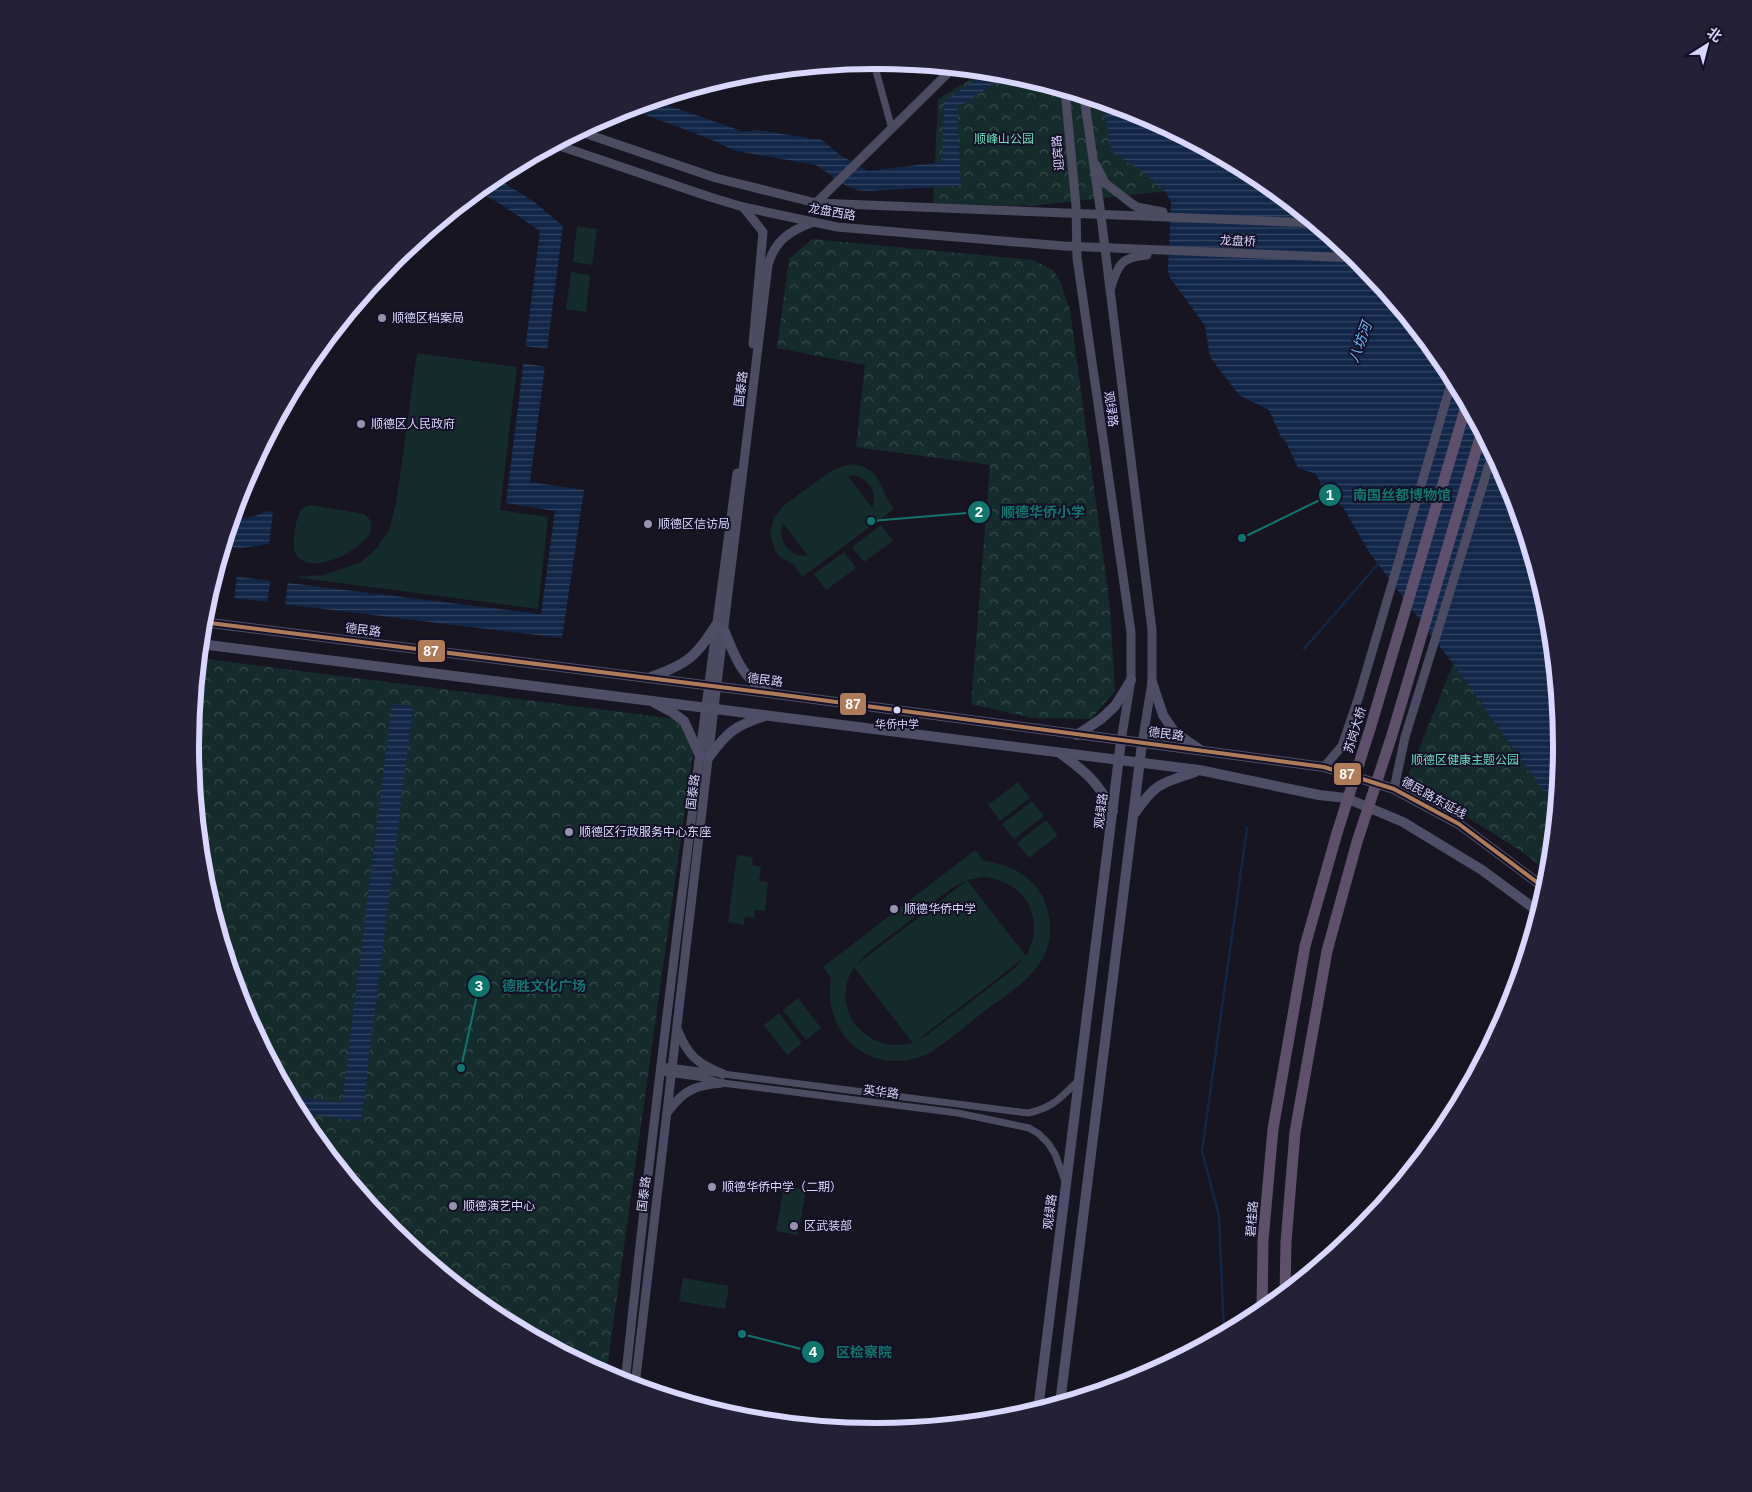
<svg xmlns="http://www.w3.org/2000/svg" width="1752" height="1492" font-family="Arial,'Noto Sans SC',sans-serif">
<defs>
<pattern id="park-crowns" width="20" height="18" patternUnits="userSpaceOnUse" patternTransform="scale(1.25)"><rect width="20" height="18" fill="#142c2c"/><path d="M2 6a3 3 0 1 1 6 0M12 15a3 3 0 1 1 6 0" fill="none" stroke="#364a4c"/></pattern>
<pattern id="water-rules" width="6" height="5" patternUnits="userSpaceOnUse" patternTransform="scale(1.25)"><rect width="6" height="5" fill="#112747"/><path d="M0 2.5h6" fill="none" stroke="#334663"/></pattern>
</defs>
<rect width="100%" height="100%" fill="#171522"/>
<g fill="#142c2c" fill-rule="evenodd">
<polygon points="577,226 597,229 592,265 573,262"/>
<polygon points="571,272 590,275 586,312 566,309"/>
<polygon points="417,353 517,367 500,510 548,517 538,609 294,577 324,575 361,562 377,548 389,530 396,504"/>
<path d="M854,464C883,470 879,489 894,509L802,577L794,565L780,557L775,550L770,534L774,518L783,506L831,471L846,465ZM853,475C869,479 878,492 872,508L848,476ZM783,524H784L808,556C789,557 777,541 783,524Z"/>
<path d="M311,505L364,514C394,534 324,575 302,560C298,558 296,555 295,552C292,544 296,516 301,510C304,507 307,506 311,505Z"/>
<polygon points="881,525 893,541 864,562 852,547"/>
<polygon points="844,552 856,568 826,590 814,574"/>
<polygon points="1018,782 1030,798 1000,821 988,805"/>
<polygon points="1032,801 1044,816 1014,839 1002,824"/>
<polygon points="1046,820 1058,835 1029,858 1017,843"/>
<path d="M975,850L984,861C1009,864 1030,874 1043,897C1048,908 1050,919 1050,930C1050,969 1013,990 986,1010C967,1025 948,1041 928,1054C873,1078 822,1037 831,978L823,967ZM984,877C1025,881 1047,919 1026,956L967,880ZM965,881V882L856,965L865,955L952,888ZM1024,958L1015,968L927,1035L915,1042ZM854,967L912,1042V1043C866,1055 828,1009 854,967Z"/>
<polygon points="737,855 753,857 752,865 761,867 759,881 768,882 765,911 755,910 754,918 745,917 744,925 728,922"/>
<polygon points="798,998 821,1028 806,1040 783,1010"/>
<polygon points="779,1013 802,1043 787,1055 764,1025"/>
<polygon points="784,1186 806,1190 798,1235 776,1231"/>
<polygon points="683,1278 729,1286 725,1309 679,1301"/>
</g>
<g fill="url(#park-crowns)">
<polygon points="984,71 1010,73 1139,112 1257,176 1177,190 1030,206 933,203 938,99"/>
<polygon points="812,239 1033,260 1053,270 1060,281 1070,310 1110,606 1115,691 1091,719 1032,718 971,704 990,465 856,447 865,365 777,348 789,259"/>
<polygon points="199,658 677,719 693,752 606,1376 495,1316 391,1231 305,1127 242,1008 203,880 190,746"/>
<polygon points="1453,664 1542,789 1557,800 1549,873 1521,851 1407,779"/>
</g>
<g fill="url(#water-rules)">
<polygon points="987,71 1010,73 957,108 961,186 865,191 856,190 843,184 816,165 736,151 705,137 627,108 653,100 744,132 757,130 822,140 840,155 868,171 942,162 944,102"/>
<polygon points="1103,101 1139,112 1257,176 1361,261 1447,365 1497,459 1502,474 1511,488 1549,612 1562,746 1557,800 1542,789 1453,664 1369,552 1343,507 1329,501 1316,474 1298,468 1285,440 1281,437 1269,410 1239,395 1210,357 1205,326 1169,276 1168,270 1171,203 1166,192 1144,173 1116,154 1111,148"/>
<polygon points="494,177 533,201 563,226 530,482 584,490 562,638 208,595 215,574 541,614 555,511 506,503 540,231 502,205 477,191"/>
<path d="M267,511L273,512L269,544L241,548L223,546L232,517C245,519 255,517 267,511Z"/>
<polygon points="392,704 413,707 361,1121 298,1113 289,1096 342,1103"/>
</g>
<g fill="#171522">
<polygon points="523,346 550,349 547,367 520,363"/>
<polygon points="216,571 237,574 234,600 210,597"/>
<polygon points="271,578 288,580 285,607 267,604"/>
</g>
<g fill="none" stroke-linecap="round" stroke-linejoin="round">
<g stroke="#112747" stroke-width="2.5">
<polyline points="1304,649 1379,563"/>
<polyline points="1224,1334 1219,1216 1202,1151 1247,828"/>
</g>
<g stroke="#4b4b62" stroke-width="7">
<polyline points="873,60 892,129"/>
<path d="M661,1066L1028,1113C1053,1108 1061,1097 1079,1080"/>
<polyline points="660,1072 705,1078 722,1083 958,1113 1029,1128 1039,1134 1048,1143 1055,1154 1065,1181"/>
</g>
<g stroke="#4b4b62" stroke-width="9">
<polyline points="1065,90 1076,206 1077,258 1131,632 1131,680 1121,741"/>
<polyline points="1084,96 1100,208 1152,630 1152,682 1142,744"/>
<polyline points="578,131 716,178 816,203 1315,223"/>
<polyline points="554,144 710,197 743,207 837,227 1064,246 1357,258"/>
<polyline points="1096,165 1105,183 1131,203 1137,207 1163,212"/>
<polyline points="816,203 953,68"/>
<polyline points="743,207 763,232 753,344"/>
<path d="M1111,287C1118,264 1122,257 1147,255"/>
<polyline points="1324,767 1342,746 1359,696 1453,377"/>
<polyline points="1394,789 1405,737 1493,452"/>
<path d="M678,1031C688,1056 698,1064 723,1074"/>
<path d="M667,1113C683,1090 696,1085 722,1083"/>
<path d="M625,1383C657,1079 696,776 737,473"/>
<path d="M635,1386L714,708L768,265C775,240 790,231 813,222"/>
</g>
<g stroke="#4e4e68" stroke-width="10">
<polyline points="202,622 776,694 1324,767 1394,789 1459,824 1546,889"/>
<path d="M724,630C735,656 741,678 768,691"/>
<polyline points="200,644 1199,770 1319,795 1346,798 1403,822 1482,870 1539,912"/>
<path d="M651,677C687,664 696,657 716,625"/>
<polyline points="1152,682 1163,715 1175,733 1199,749"/>
<polyline points="655,703 672,712 684,721 700,756"/>
<polyline points="1077,735 1101,719 1115,706 1131,680"/>
<path d="M1060,753C1087,773 1097,781 1113,811"/>
<path d="M709,757C728,731 735,726 765,716"/>
<path d="M1135,813C1155,783 1162,783 1195,772"/>
<polyline points="1060,1403 1142,744"/>
<polyline points="1038,1410 1121,741"/>
</g>
<g stroke="#5e506b" stroke-width="11">
<polyline points="1285,1293 1286,1242 1295,1132 1327,951 1357,842 1392,735 1482,431"/>
<polyline points="1262,1312 1263,1241 1273,1129 1305,946 1337,833 1370,729 1467,403"/>
</g>
<g stroke="#131027" stroke-width="8">
<polyline id="bus-1" points="202,622 776,694 1324,767 1394,789 1459,824 1546,889"/>
</g>
<use href="#bus-1" stroke="#b07c57" stroke-width="4"/>
</g>
<g fill="#9693b1" stroke="#131027" stroke-width="2">
<circle cx="382" cy="318" r="5"/>
<circle cx="361" cy="424" r="5"/>
<circle cx="648" cy="524" r="5"/>
<circle cx="569" cy="832" r="5"/>
<circle cx="894" cy="909" r="5"/>
<circle cx="712" cy="1187" r="5"/>
<circle cx="453" cy="1206" r="5"/>
<circle cx="794" cy="1226" r="5"/>
</g>
<circle fill="#dad7fe" stroke="#131027" stroke-width="2" cx="897" cy="710" r="4.5"/>
<g text-anchor="middle" dominant-baseline="central" stroke-width="4" stroke-linejoin="round" paint-order="stroke">
<g font-size="11" fill="#dad7fe" stroke="#131027">
<text x="897" y="724">华侨中学</text>
</g>
<g font-size="12" fill="#65dcb8" stroke="#131027">
<text x="1004" y="139">顺峰山公园</text>
<text x="1465" y="760">顺德区健康主题公园</text>
</g>
<g font-size="12" fill="#dad7fe" stroke="#131027">
<text transform="translate(1058 153) rotate(-95)">迎宾路</text>
<text transform="translate(832 212) rotate(10)">龙盘西路</text>
<text transform="translate(1238 241) rotate(2)">龙盘桥</text>
<text transform="translate(741 389) rotate(-83)">国泰路</text>
<text transform="translate(1111 409) rotate(82)">观绿路</text>
<text transform="translate(363 630) rotate(7)">德民路</text>
<text transform="translate(765 680) rotate(7)">德民路</text>
<text transform="translate(1355 730) rotate(-73)">苏岗大桥</text>
<text transform="translate(1166 734) rotate(7)">德民路</text>
<text transform="translate(693 792) rotate(-83)">国泰路</text>
<text transform="translate(1434 798) rotate(29)">德民路东延线</text>
<text transform="translate(1101 811) rotate(-83)">观绿路</text>
<text transform="translate(881 1092) rotate(7)">英华路</text>
<text transform="translate(644 1194) rotate(-83)">国泰路</text>
<text transform="translate(1050 1212) rotate(-83)">观绿路</text>
<text transform="translate(1252 1219) rotate(-85)">碧桂路</text>
</g>
<g font-size="12" fill="#dad7fe" stroke="#131027" text-anchor="start">
<text x="392" y="318">顺德区档案局</text>
<text x="371" y="424">顺德区人民政府</text>
<text x="658" y="524">顺德区信访局</text>
<text x="579" y="832">顺德区行政服务中心东座</text>
<text x="904" y="909">顺德华侨中学</text>
<text x="722" y="1187">顺德华侨中学（二期）</text>
<text x="463" y="1206">顺德演艺中心</text>
<text x="804" y="1226">区武装部</text>
</g>
<g font-size="14" font-style="italic" fill="#69befa" stroke="#131027">
<text transform="translate(1360 342) rotate(-70)">八坊河</text>
</g>
</g>
<path d="M0 0H1752V1492H0ZM199 746a677 677 0 1 1 1354 0a677 677 0 1 1-1354 0Z" fill="#232038" fill-rule="evenodd"/>
<path fill="none" stroke="#dad7fe" stroke-width="6" d="M199 746a677 677 0 1 1 1354 0a677 677 0 1 1-1354 0Z"/>
<path fill="none" stroke="#0f766e" stroke-width="2" d="M1242 538L1330 495M871 521L979 512M461 1068L479 986M742 1334L813 1352"/>
<g fill="#0f766e" stroke="#131027" stroke-width="2">
<circle cx="1242" cy="538" r="5"/>
<circle cx="871" cy="521" r="5"/>
<circle cx="461" cy="1068" r="5"/>
<circle cx="742" cy="1334" r="5"/>
<circle cx="1330" cy="495" r="12"/>
<circle cx="979" cy="512" r="12"/>
<circle cx="479" cy="986" r="12"/>
<circle cx="813" cy="1352" r="12"/>
</g>
<g font-size="15" text-anchor="middle" font-weight="bold" fill="#fff">
<text x="1330" y="500">1</text>
<text x="979" y="517">2</text>
<text x="479" y="991">3</text>
<text x="813" y="1357">4</text>
</g>
<g font-size="14" text-anchor="middle" font-weight="bold" fill="#0f766e" stroke="#131027" stroke-width="4" stroke-linejoin="round" paint-order="stroke">
<text x="1402" y="500">南国丝都博物馆</text>
<text x="1043" y="517">顺德华侨小学</text>
<text x="544" y="991">德胜文化广场</text>
<text x="864" y="1357">区检察院</text>
</g>
<g stroke="#131027" stroke-width="2">
<rect x="417" y="639" width="29" height="24" rx="5" fill="#b07c57"/>
<rect x="839" y="692" width="28" height="24" rx="5" fill="#b07c57"/>
<rect x="1333" y="762" width="29" height="24" rx="5" fill="#b07c57"/>
</g>
<g font-size="14" text-anchor="middle" font-weight="bold" fill="#fff">
<text x="431" y="656">87</text>
<text x="853" y="709">87</text>
<text x="1347" y="779">87</text>
</g>
<g transform="translate(1707 45) rotate(36)" stroke="#131027" stroke-width="4" paint-order="stroke">
<path d="M0-4L9 19L0 12L-9 19Z" fill="#dad7fe"/>
<text y="-8" font-size="14" font-weight="bold" text-anchor="middle" fill="#dad7fe">北</text>
</g>
</svg>
